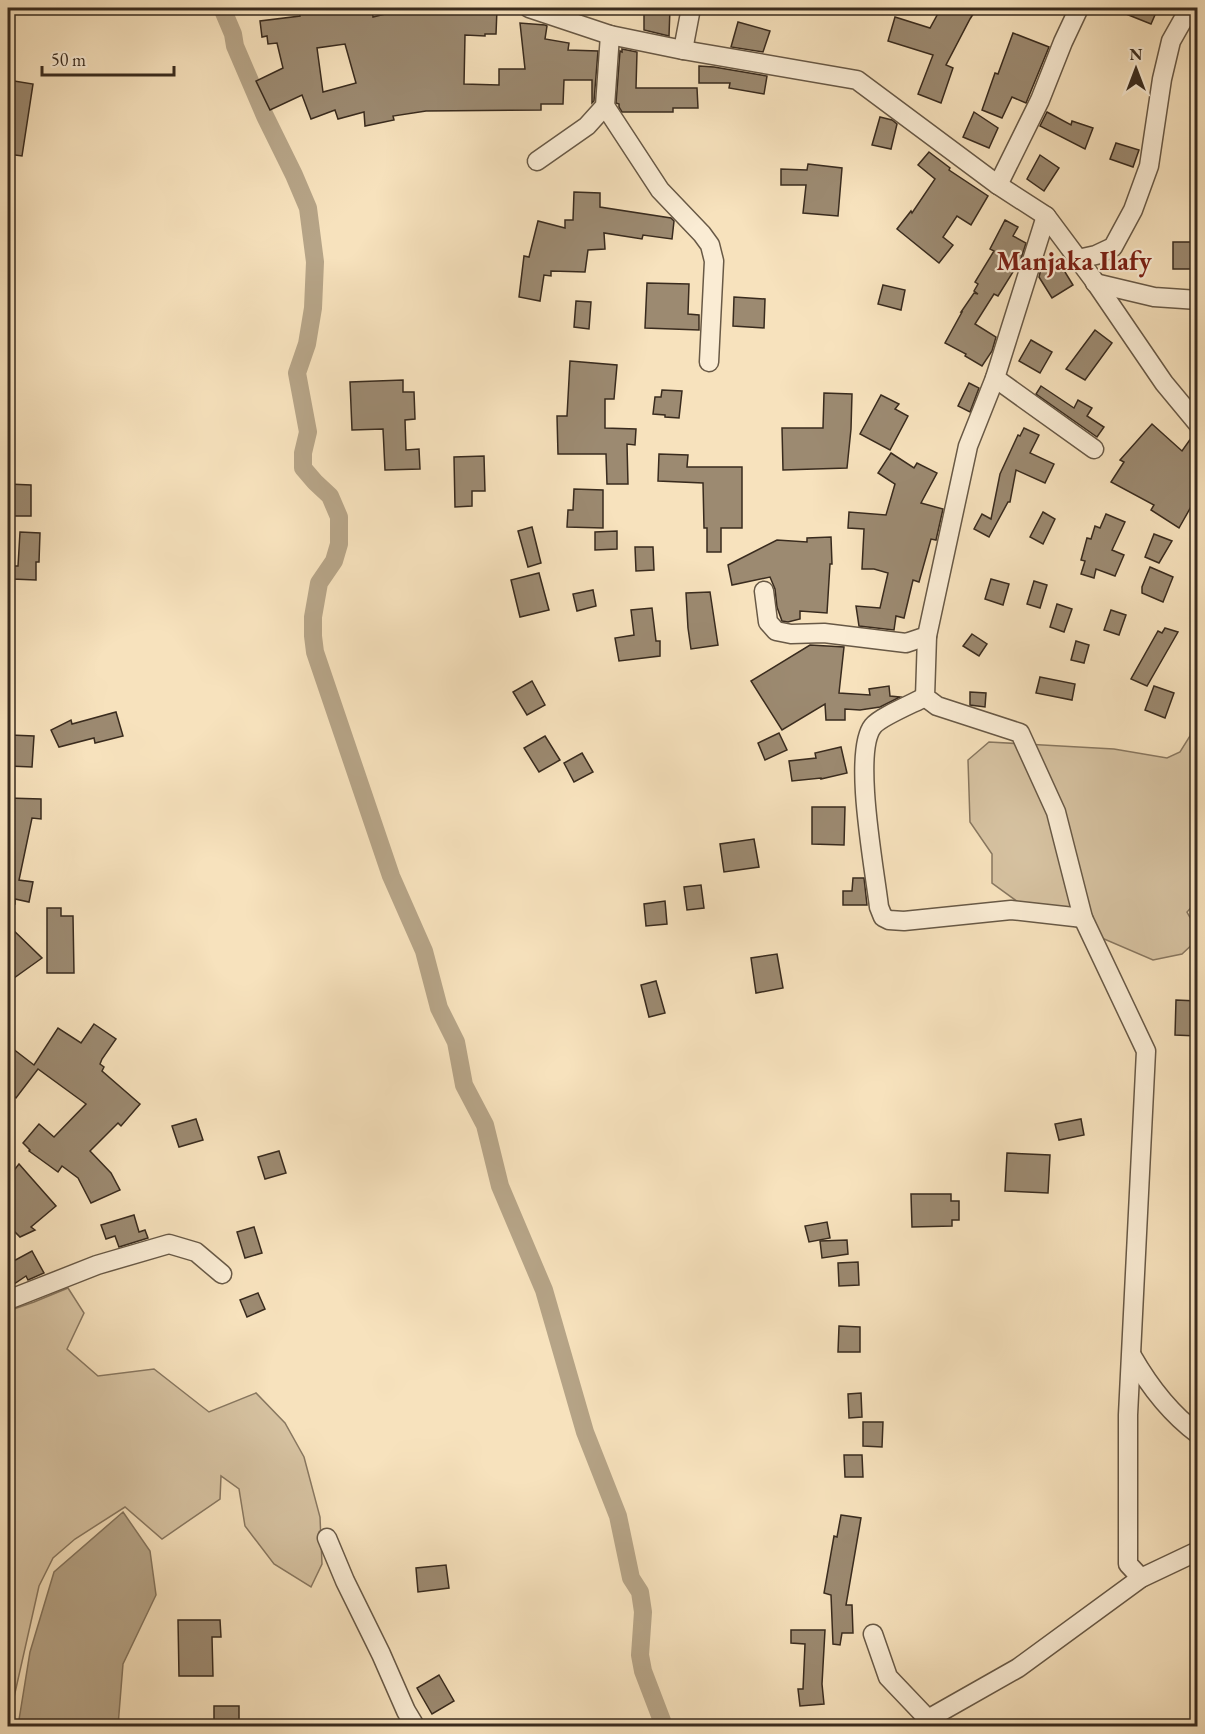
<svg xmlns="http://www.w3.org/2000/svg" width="1205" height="1734" font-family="'EB Garamond',serif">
<rect width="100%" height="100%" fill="#f7e2bd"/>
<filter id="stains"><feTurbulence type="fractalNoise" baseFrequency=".00333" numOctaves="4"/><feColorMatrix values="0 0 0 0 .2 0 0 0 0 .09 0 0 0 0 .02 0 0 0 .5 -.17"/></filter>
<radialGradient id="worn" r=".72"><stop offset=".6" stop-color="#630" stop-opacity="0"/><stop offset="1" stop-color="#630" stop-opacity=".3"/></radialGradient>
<g fill="#d7c3a2" stroke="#887760" stroke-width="1.5">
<polygon points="1197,693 1198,900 1187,912 1197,930 1197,940 1182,954 1153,960 1018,902 992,883 992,854 970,822 968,760 989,742 1114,749 1167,758 1180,752 1190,736"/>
<polygon points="68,1288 84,1313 67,1349 98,1376 154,1369 209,1412 256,1393 285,1423 304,1457 320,1517 322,1564 311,1587 274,1564 245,1526 239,1489 221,1476 220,1499 162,1539 125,1507 75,1539 53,1558 39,1586 10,1715 9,1726 8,1726 8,1311 34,1302"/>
</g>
<polygon fill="#b6a487" stroke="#84745d" stroke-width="1.5" points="123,1512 150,1551 156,1595 123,1664 118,1726 18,1726 30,1652 54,1572"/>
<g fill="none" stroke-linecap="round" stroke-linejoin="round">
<polyline stroke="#b6a487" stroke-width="18" points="222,8 233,34 235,46 265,116 294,175 308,208 315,262 313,308 307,344 297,373 308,432 303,453 303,468 315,482 330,496 339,517 339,544 334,561 319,583 313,617 313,636 315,652 391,876 424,951 439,1008 456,1042 464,1085 485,1125 500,1186 544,1290 585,1432 618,1516 631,1578 640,1592 643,1612 640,1655 643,1671 664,1726"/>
</g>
<g fill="#9c8a71" stroke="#392b1e" stroke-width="1.5" fill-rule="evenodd">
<path d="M304,8H372L373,17L409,8H413V9L486,8L497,9L496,34H485V36L465,35L464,84L499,85V69H525L520,23L545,25L547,26L545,39L569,43L568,50L598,51L594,101L592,103V80H564L563,104H541V110L426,111L393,116L394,120L365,126L364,112L338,119L335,110L311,119L302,95L270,110L256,81L283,68L277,43L268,44L267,36L262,37L260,21L300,16L299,11L304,10ZM345,44L356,83L323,92L317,48Z"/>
<polygon points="644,8 670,8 669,36 644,30"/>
<polygon points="941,8 977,8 970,19 946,65 953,68 941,103 918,94 933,55 888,41 895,17 930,28"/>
<polygon points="1111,8 1158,8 1151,24"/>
<polygon points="738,22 770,31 763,52 731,47"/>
<polygon points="1013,33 1049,47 1026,103 1012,97 1002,118 982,110 995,73 998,74"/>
<polygon points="622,49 637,52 636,88 697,88 698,108 673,108 673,112 622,112 619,107 619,104 616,103 620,51 622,52"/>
<polygon points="699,66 714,67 767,76 764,94 729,88 730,83 699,83"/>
<polygon points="8,80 33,84 22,156 8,154"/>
<polygon points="974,112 998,128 989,148 963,137"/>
<polygon points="1047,112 1071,125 1072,121 1093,128 1085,149 1040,126"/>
<polygon points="880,117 892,120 897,124 891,149 872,145"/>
<polygon points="1116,143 1139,150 1133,167 1110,159"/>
<polygon points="929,152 950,168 949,170 988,196 971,225 957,216 943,237 953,245 939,263 897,229 911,211 912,213 935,179 918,165"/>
<polygon points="1040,155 1059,168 1044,191 1027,179"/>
<polygon points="808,164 842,168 838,216 803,213 806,185 781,185 781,169 807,170"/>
<polygon points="574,192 600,193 600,207 671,218 674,221 672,239 643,235 642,239 604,233 605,249 588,250 585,272 551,271 551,276 544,275 540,301 519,297 524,256 529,257 538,221 565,228 565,220 573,220"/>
<polygon points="1005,220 1018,227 1013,236 1026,243 1021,259 998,296 994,294 975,324 996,337 992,351 982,366 965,356 966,354 945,343 962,312 961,312 974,293 978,294 974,291 978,284 975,282 994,251 990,249"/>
<rect x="1173" y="242" width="24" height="27"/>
<polygon points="1057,259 1073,285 1052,298 1039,277 1041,269"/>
<polygon points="647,283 689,284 688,314 699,315 699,330 645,328"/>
<polygon points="883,285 905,290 901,310 878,304"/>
<polygon points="734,297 765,299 764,328 733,326"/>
<polygon points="576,301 591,302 589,329 574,327"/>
<polygon points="1095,330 1112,343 1085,380 1066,369"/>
<polygon points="1031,340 1052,352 1040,373 1019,361"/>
<polygon points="570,361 617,365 614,399 605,399 605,428 636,429 635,445 627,444 628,484 607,484 606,454 558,454 557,416 567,416"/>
<polygon points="403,380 403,392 414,392 415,419 405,420 406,450 419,449 420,469 385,470 383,429 352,430 350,382"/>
<polygon points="969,383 979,388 970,412 958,406"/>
<polygon points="1041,386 1074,408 1078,400 1092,408 1087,416 1104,427 1097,437 1036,394"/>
<polygon points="662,390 682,391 679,418 665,417 665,415 653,414 655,397 661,397"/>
<polygon points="824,393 852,394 851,429 847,468 783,470 782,428 823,428"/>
<polygon points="881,395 899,404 895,409 908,416 890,450 860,434"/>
<polygon points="1152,424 1182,451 1194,434 1197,435 1197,508 1192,505 1179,528 1151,510 1154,505 1111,482 1124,462 1120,460"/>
<polygon points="1024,428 1039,435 1030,453 1054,464 1045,483 1016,470 1010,502 1008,502 989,537 974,529 982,514 991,519 1000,474 1018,435 1020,436"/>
<polygon points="891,453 914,468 917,463 937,473 921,503 943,509 936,540 931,539 919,582 913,580 904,618 896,616 894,630 859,626 856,606 880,608 888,573 874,569 862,569 864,529 848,528 849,512 886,515 895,484 878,473"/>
<polygon points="659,454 688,455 687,467 742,467 742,528 721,528 721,552 707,552 707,528 704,528 703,483 658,481"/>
<polygon points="484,456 485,491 472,491 472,506 455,507 454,457"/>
<polygon points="8,484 31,485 31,516 8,516"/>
<polygon points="574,489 603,490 603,528 567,527 568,510 573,510"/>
<polygon points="1043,512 1055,519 1043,544 1030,537"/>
<polygon points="1106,514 1125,522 1112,550 1124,555 1115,576 1096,569 1094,578 1081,574 1085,561 1081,560 1087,538 1091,539 1095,526 1100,528"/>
<polygon points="532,527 541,563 528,567 518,531"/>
<polygon points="617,531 617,549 595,550 595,532"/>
<polygon points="20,532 40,533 39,562 36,562 36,580 12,579 12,566 18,566"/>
<polygon points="1154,534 1172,541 1159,563 1145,557"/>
<polygon points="831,537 832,564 830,564 827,613 800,611 800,619 788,622 782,621 777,607 775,589 770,577 732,585 728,565 777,540 807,542 807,538"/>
<polygon points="635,547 653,547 654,570 636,571"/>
<polygon points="1150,567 1173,577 1163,602 1142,593 1142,587"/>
<polygon points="539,573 549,610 520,617 511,580"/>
<polygon points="991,579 1009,584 1003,605 985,599"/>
<polygon points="1034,581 1047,585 1040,608 1027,604"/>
<polygon points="593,590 596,606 577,611 573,594"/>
<polygon points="710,592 718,645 691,649 688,628 686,593"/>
<polygon points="1057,604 1072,609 1064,632 1050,627"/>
<polygon points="652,608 656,641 660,641 660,656 619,661 615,638 634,635 631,610"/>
<polygon points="1111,610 1126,615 1119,635 1104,630"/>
<polygon points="1165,628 1178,632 1147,686 1131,679 1158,631 1162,633"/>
<polygon points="972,634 987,644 979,656 963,646"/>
<polygon points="1076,641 1089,645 1084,663 1071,660"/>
<polygon points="810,645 844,647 839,693 870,695 869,689 889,686 890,696 900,697 880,707 860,710 845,709 845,720 826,720 825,704 782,730 751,681"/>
<polygon points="1040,677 1075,684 1072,700 1036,693"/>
<polygon points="532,681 545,705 527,715 513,692"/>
<polygon points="1154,686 1174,693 1165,718 1145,710"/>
<polygon points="970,692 986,693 985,707 970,705"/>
<polygon points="116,712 123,736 95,743 94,738 59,747 51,730 71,720 72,724"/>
<polygon points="779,733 787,750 765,760 758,743"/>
<polygon points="10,735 34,736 32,767 9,766"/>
<polygon points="545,736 560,760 539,772 524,748"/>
<polygon points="841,747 847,773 821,779 821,778 792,781 789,761 816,758 815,753"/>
<polygon points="582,753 593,772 574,782 564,763"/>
<polygon points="8,798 41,799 41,819 32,818 19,880 33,882 29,902 15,899 15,904 8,903"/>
<polygon points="812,807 845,807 844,845 812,844"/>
<polygon points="754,839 759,867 724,872 720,844"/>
<polygon points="853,878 864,878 867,905 843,905 843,891 852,891"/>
<polygon points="701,885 704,908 687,910 684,887"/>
<polygon points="665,901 667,924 646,926 644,904"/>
<polygon points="47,908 61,908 61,916 73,916 74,973 47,973"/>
<polygon points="8,925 42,958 14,978 8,970"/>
<polygon points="777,954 783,988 756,993 751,958"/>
<polygon points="656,981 665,1013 649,1017 641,985"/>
<polygon points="1176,1000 1197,1001 1197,1036 1175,1035"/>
<polygon points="94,1024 116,1039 102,1059 100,1064 104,1067 102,1071 140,1104 121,1126 118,1123 90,1151 111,1173 120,1190 91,1203 78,1178 62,1166 58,1172 29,1151 30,1150 23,1143 39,1124 54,1137 86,1104 38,1069 16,1098 8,1091 8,1045 34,1065 58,1028 81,1043"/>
<polygon points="196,1119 203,1140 179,1147 172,1126"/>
<polygon points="1081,1119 1084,1135 1059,1140 1055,1124"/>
<polygon points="279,1151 286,1173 265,1179 258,1157"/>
<polygon points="1007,1153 1050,1155 1048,1193 1005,1191"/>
<polygon points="19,1164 56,1206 31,1227 35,1230 20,1237 8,1225 8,1178"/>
<polygon points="911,1194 951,1194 951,1201 959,1201 959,1220 952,1220 952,1226 912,1227"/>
<polygon points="134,1215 139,1232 145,1230 148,1238 119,1247 115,1236 106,1239 101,1225"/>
<polygon points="827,1222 830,1238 809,1242 805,1226"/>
<polygon points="254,1227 262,1253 245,1258 237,1232"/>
<polygon points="847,1240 848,1254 822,1258 820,1241"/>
<polygon points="32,1251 44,1273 28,1280 26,1276 8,1288 8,1264"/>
<polygon points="858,1262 859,1285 839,1286 838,1263"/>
<polygon points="258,1293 265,1309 247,1317 240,1300"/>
<polygon points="839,1326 860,1327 860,1352 838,1352"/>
<polygon points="861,1393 862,1417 849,1418 848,1394"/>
<polygon points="863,1422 883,1422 882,1447 863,1446"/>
<polygon points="844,1455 862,1455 863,1477 845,1477"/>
<polygon points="841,1515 861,1518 846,1605 852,1605 853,1633 842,1633 840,1645 833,1644 831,1595 824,1593 834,1536 837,1537"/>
<polygon points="446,1565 449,1588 418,1592 416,1568"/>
<polygon points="178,1620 220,1620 221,1637 212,1637 213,1676 179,1676"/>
<polygon points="791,1630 825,1630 822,1684 824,1704 800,1706 798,1689 803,1689 805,1644 791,1643"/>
<polygon points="439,1675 454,1701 432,1714 417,1688"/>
<rect x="214" y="1706" width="25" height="20"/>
</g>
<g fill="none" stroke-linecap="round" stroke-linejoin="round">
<g stroke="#685946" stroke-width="21">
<g id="street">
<polyline points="529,8 610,35 683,50 857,80 998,185 1046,216 1093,279 1164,383 1198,424"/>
<polyline points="683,50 691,8"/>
<polyline points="605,106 660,190 702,234 710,245 714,261 709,362"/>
<polyline points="537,161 587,126 605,106 610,35"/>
<polyline points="998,185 1040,100 1063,42 1079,8"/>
<polyline points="1078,259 1096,255 1113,247 1133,210 1149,166 1162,79 1171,41 1184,18 1198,13"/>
<polyline points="1095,283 1154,297 1198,300"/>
<polyline points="995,378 1094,449"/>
<polyline points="764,591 768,622 776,631 791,634 824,633 906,643 927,636 968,446 995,378 1046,216"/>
<polyline points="927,636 925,697 937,706 1020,733 1056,812 1083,918 1146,1051 1128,1415 1128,1564 1141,1578"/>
<path d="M925,697C914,703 880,717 873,726C852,752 875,871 879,907L883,917L889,920L904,921L1011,910L1083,918"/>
<polyline points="8,1300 97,1265 169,1244 196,1252 222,1274"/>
<path d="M1132,1356C1148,1384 1171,1414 1198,1434"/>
<polyline points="327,1538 345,1581 381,1654 406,1711 415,1726"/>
<polyline points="873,1634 888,1677 928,1719 1018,1668 1141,1578 1198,1551"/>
</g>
</g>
<use href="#street" stroke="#faecd4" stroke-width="18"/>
</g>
<g text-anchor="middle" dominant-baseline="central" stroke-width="4.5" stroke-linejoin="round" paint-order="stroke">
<g font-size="27" font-weight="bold" fill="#7a1f14" stroke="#faecd4">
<text x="1074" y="260">Manjaka Ilafy</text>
</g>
</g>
<rect width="1205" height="1734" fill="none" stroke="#f7e2bd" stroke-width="30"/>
<rect x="9" y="9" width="1187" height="1716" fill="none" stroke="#392b1e" stroke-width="3"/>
<rect x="15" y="15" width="1175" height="1704" fill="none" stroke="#392b1e" stroke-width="1.5"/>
<g transform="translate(1136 69)" stroke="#faecd4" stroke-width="4.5" paint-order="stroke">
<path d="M0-4.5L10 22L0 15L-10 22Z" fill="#392b1e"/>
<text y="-9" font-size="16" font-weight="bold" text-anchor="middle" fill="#392b1e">N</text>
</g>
<path d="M42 66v9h132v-9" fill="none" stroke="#392b1e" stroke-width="3"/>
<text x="51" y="66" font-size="18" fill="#392b1e" stroke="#faecd4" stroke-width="4.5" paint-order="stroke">50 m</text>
<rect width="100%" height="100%" filter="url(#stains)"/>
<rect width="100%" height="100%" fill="url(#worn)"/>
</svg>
